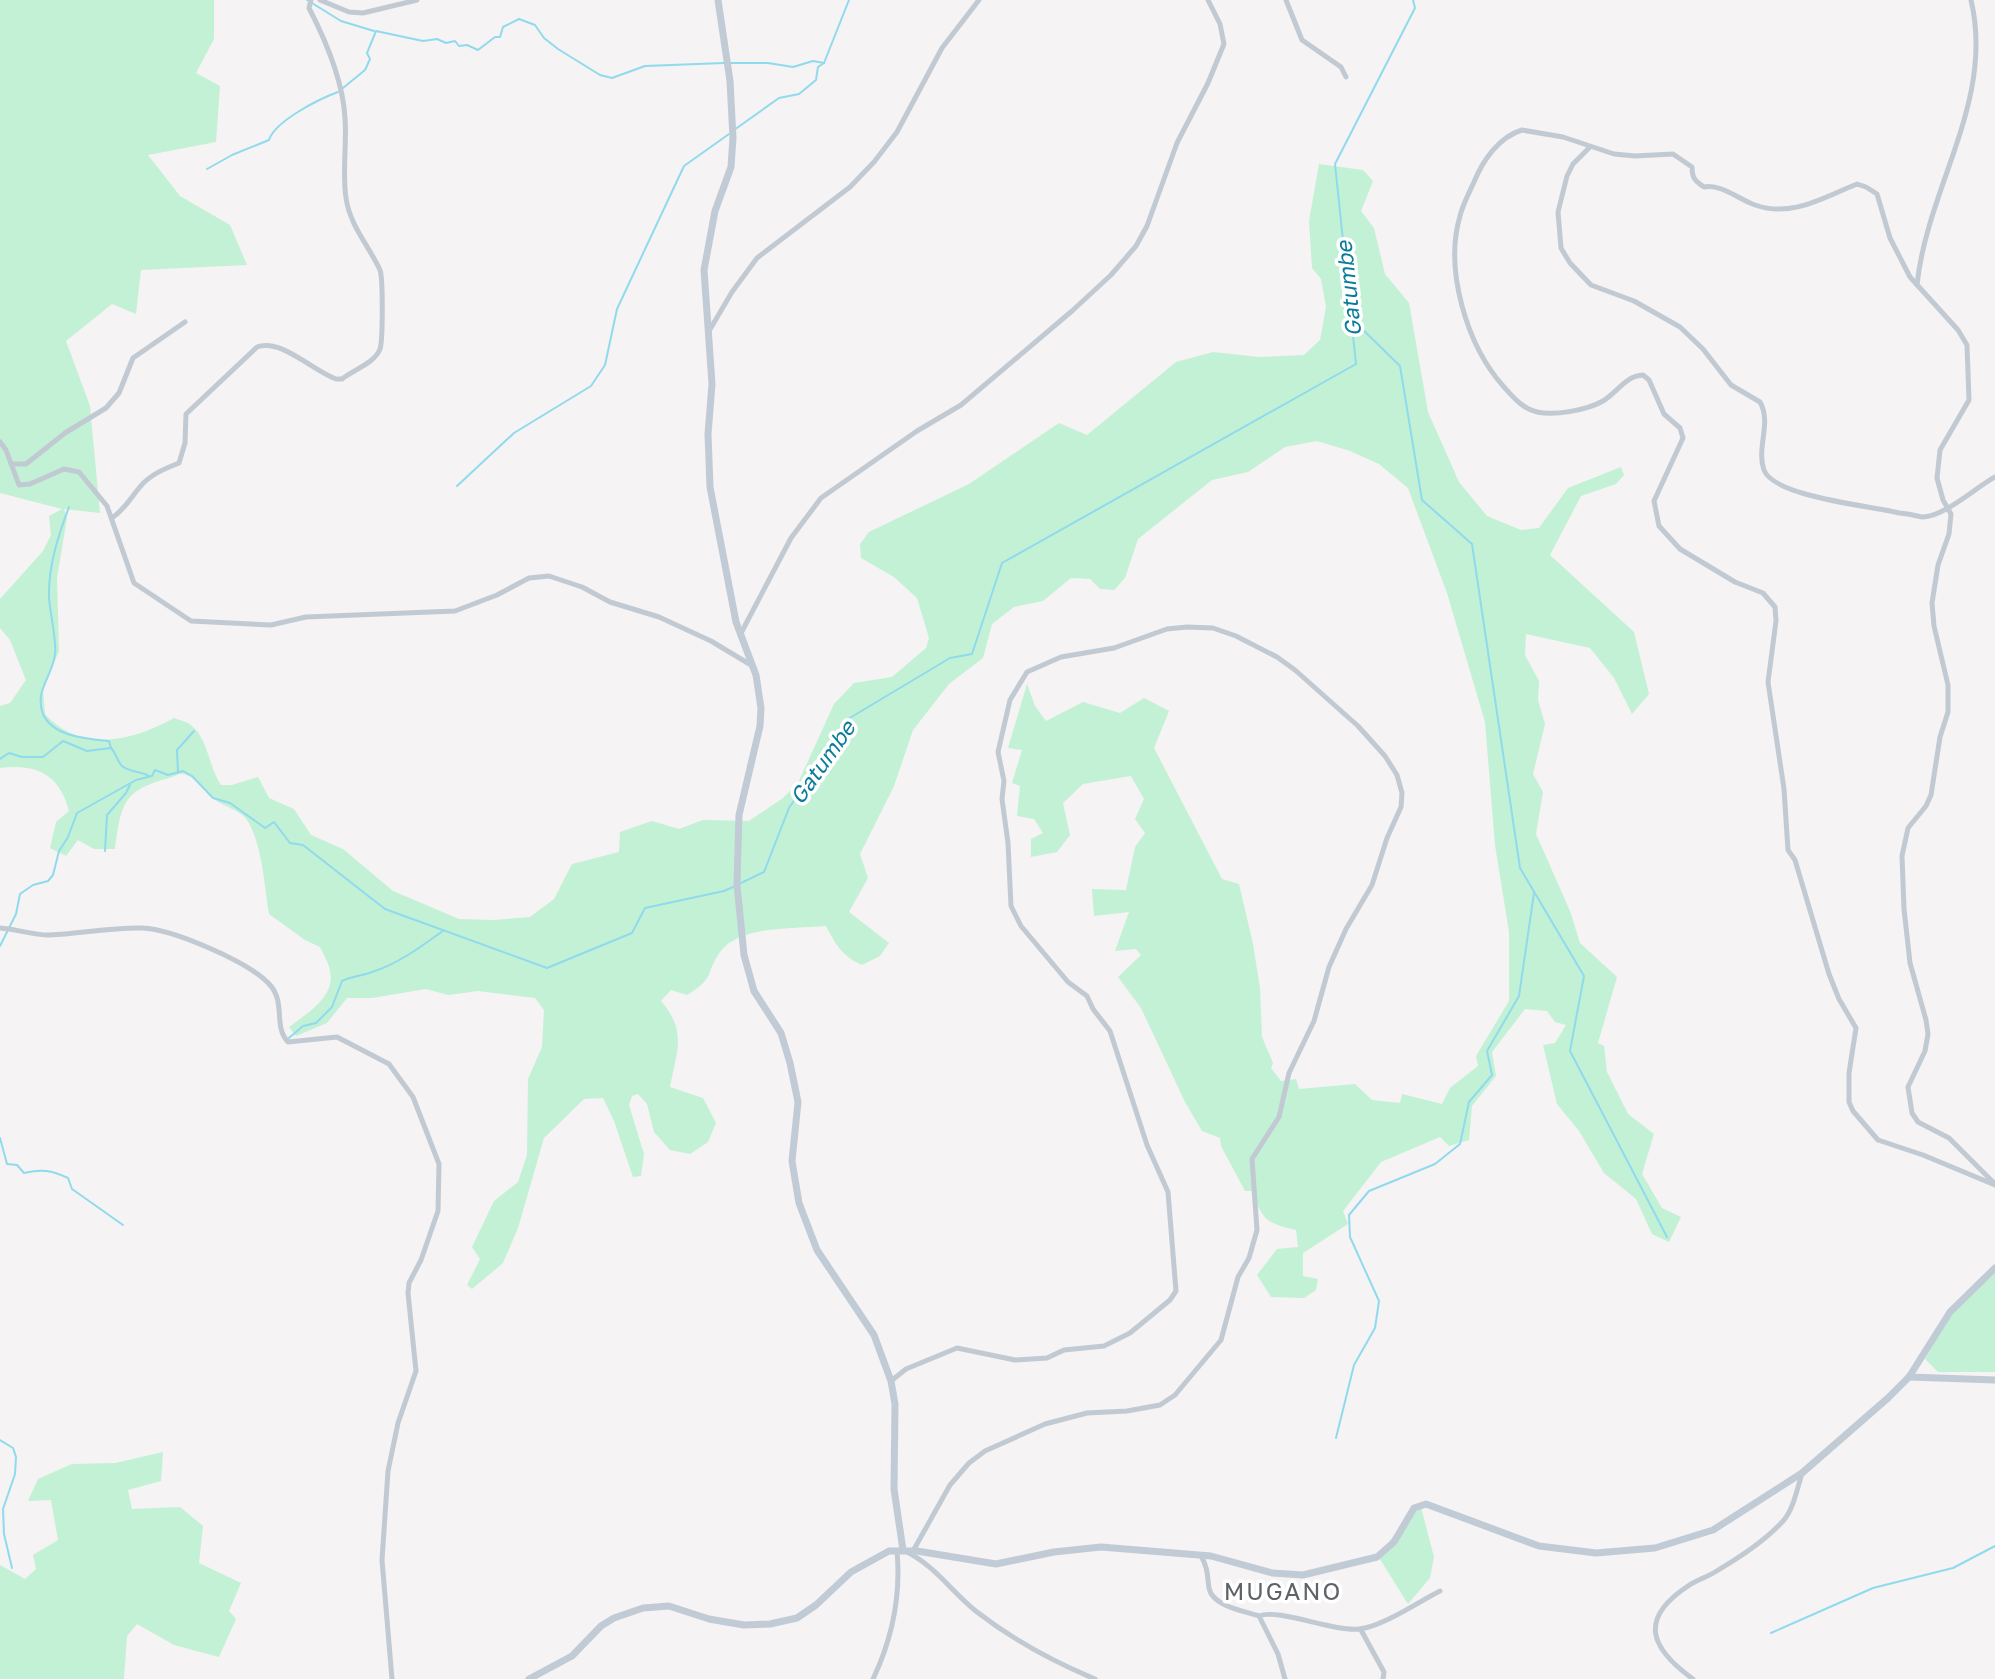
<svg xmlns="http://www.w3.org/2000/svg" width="1995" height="1679" font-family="'Golos Text',sans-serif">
<rect width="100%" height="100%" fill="#f5f3f3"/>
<g fill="#c3f1d5">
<path d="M0,0H214V39L196,73L220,86L216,142L148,155L180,196L230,225L247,265L141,270L136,314L112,304L66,341L90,406L100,513L64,509L67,518L57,578L59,651L43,689L45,714C81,754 133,741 174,718C179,720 188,722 192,726C208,739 209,768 221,785H232L258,777L269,798L294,809L311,835L343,849L393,891L459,919L494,920L530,917L554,899L572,864L619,852L620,832L652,821L679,829L703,820L749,821L783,798L798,783L834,704L854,683L892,677L926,648L929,638L917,598L894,577L861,558L860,544L869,532L969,484L1059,423L1087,435L1176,362L1213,352L1259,357L1304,355L1320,340L1326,307L1321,279L1312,268L1309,221L1319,164L1363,170L1373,181L1361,211L1374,228L1385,274L1409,303L1428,412L1459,482L1487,516L1521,530L1539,528L1568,488L1621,467L1624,475L1616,484L1581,496L1550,555L1634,632L1649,694L1632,714L1614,678L1590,648L1526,634L1525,655L1539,681L1538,700L1545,724L1533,774L1543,792L1536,834L1570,911L1580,943L1617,977L1598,1043L1604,1046L1607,1072L1628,1114L1654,1134L1642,1174L1662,1208L1681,1217L1669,1242L1652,1234L1636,1199L1604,1173L1579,1131L1557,1104L1543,1045L1555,1043L1566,1025L1555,1022L1547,1011L1525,1009L1492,1052L1496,1076L1472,1106L1469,1140L1449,1146L1440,1137L1381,1162L1343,1211L1348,1224L1303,1253V1276L1318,1279L1316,1290L1304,1298L1271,1297L1257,1275L1277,1249L1298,1247L1296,1230C1266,1223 1262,1220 1253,1191H1245L1221,1146L1220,1138L1202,1131L1185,1102L1141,1008L1118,977L1141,955L1136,949L1115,951L1129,912L1094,916L1092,889L1126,890L1135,847L1145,833L1135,819L1144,799L1131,776L1083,784L1063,803L1070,835L1057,852L1031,857V839L1043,833L1034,819L1017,816L1020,786L1012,783L1022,750L1008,748L1027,684L1035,706L1046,721L1083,702L1120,713L1144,698L1169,711L1154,748L1222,879L1239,884L1253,944L1260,988L1262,1037L1273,1063L1271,1068L1281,1081L1296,1079L1299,1089L1355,1084L1372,1100L1400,1103L1402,1094L1442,1104L1450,1088L1478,1066L1476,1056L1509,1001V932L1495,845L1485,722L1447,593L1408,488L1379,464L1350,451L1317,441L1285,447L1248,472L1212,480L1138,539L1125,578L1114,590L1100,589L1090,579L1071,578L1043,601L1014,607L992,624L983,658L949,684L913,730L894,786L860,854L868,878L849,912L889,943L880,956L862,965C842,956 836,945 826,926C797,929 739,925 720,952C704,975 717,976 687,995L671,990L661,1001C687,1031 677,1050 670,1087L703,1098L716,1123L708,1142L690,1154L670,1150L654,1132L647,1104L638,1094L632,1096L629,1105L644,1154L641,1176L633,1177L614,1121L603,1098L584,1099L544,1138L518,1228L503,1263L472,1289L467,1285L480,1259L472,1247L494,1201L518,1182L527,1155L528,1079L542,1047L544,1010L535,998L478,991L448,995L426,989L372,998H347L327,1023L296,1036L289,1027C306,1014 336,997 330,971C329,963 323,954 320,947L305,940L269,914C264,885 263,850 249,823C241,809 225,808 214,799C205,791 198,779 186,775C179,772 176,776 169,778C123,790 121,804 115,849H94L78,840L66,856L50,848L56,822L69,811C60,775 37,763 0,768V706L10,703L26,680L10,640L0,628V599L43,551L51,535L49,516L62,509L0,493Z"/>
<polygon points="1995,1273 1995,1372 1938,1372 1925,1359 1951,1314"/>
<polygon points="163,1452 161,1481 128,1490 132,1509 180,1507 203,1526 199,1563 241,1583 229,1611 236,1619 219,1657 174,1645 137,1624 127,1636 124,1679 0,1679 0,1565 25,1579 36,1569 33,1555 58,1540 51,1500 28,1501 38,1479 72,1464 115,1463"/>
<polygon points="1421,1507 1434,1557 1430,1578 1408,1604 1378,1556 1414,1510"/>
</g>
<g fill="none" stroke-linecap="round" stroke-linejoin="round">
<g stroke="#90daee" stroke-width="2">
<polyline points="307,0 341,21 374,31"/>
<polyline points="730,63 768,63 793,67 813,61 824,63"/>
<polyline points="343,88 365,70 370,59 367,53 376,31 423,41 437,39 446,43 455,41 459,46 467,45 478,50 495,37 500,37 503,27 519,19 535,25 544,38 558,49 600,75 612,78 645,66 724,63"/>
<polyline points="734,130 779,98 799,94 816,80 818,67 824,63 849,0"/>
<path d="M207,169L232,155L269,140C275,121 319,99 338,92"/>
<polyline points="1353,320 1400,366 1422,500 1472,544 1520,868 1584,976 1570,1051 1667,1237"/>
<polyline points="457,486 514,433 591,386 605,365 617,309 684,166 729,134"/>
<path d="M69,507C58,536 48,567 49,598C50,612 57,643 55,654C53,676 34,690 43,714C53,737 88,739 109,741L111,748"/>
<path d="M0,759L9,753L22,757H43L63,741L87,751L111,748C116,753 117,761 122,766C131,773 141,771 149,776"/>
<polyline points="178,772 177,750 194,731"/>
<polyline points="105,851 107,815 126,793 130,785"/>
<polyline points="739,884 764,872 789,808 848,719 950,658 972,654 1002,563 1356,364 1335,164 1415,8 1413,0"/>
<polyline points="0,946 16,914 20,894 33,885 48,881 53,875 59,851 68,837 77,813 136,780 152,776 155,770 168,775 183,771 192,776 213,798 230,803 265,828 274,822 290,843 303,845 385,909 547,968 632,933 645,908 724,891 733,887"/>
<path d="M289,1038L303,1026L316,1023L332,1007L342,981C352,976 362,976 372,972C398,964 422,946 444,930"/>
<path d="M0,1138L7,1164L17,1165L24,1173C42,1169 51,1170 68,1178L72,1189L123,1225"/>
<polyline points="1336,1438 1354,1365 1375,1328 1379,1301 1350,1237 1349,1215 1369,1191 1435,1164 1460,1144 1469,1102 1492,1075 1487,1051 1519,996 1534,893"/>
<polyline points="0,1440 13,1448 16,1457 15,1474 3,1509 4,1534 12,1568"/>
<polyline points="1771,1633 1873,1588 1953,1568 1995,1546"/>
</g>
<g stroke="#c1cad2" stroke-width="5">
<polyline points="320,0 349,12 363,13 417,0"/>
<polyline points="1286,0 1302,40 1341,67 1346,77"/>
<path d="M1589,148L1573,164L1567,176L1558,212L1561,248L1570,263L1591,285L1634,301L1680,327L1703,349L1731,385L1760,402C1772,423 1756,448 1764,470C1774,497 1872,506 1899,513C1907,513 1920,517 1923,517C1945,516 1975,488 1995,477"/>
<path d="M1917,285C1927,187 1995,101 1971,0"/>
<polyline points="709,331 732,292 757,258 850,187 874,162 897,132 942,48 979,0"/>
<polyline points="0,442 6,450 19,485 30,484 64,469 79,472 107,506 134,583 191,621 271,625 306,617 455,611 497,595 529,578 549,576 582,587 610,602 659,617 711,641 751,665"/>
<polyline points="11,464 26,464 65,433 106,408 119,393 133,358 185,322"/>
<path d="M112,518C125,509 130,499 139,488C149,475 164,469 179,463L185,443L186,414L257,347C281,338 313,371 336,379H342C353,370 375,363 380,349C383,340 383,278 380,270C369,246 350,226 346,198C342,172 347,145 345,118C343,80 326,41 309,8L311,0"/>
<polyline points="740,635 791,538 821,498 917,431 961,405 1072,311 1111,275 1136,246 1147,226 1177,143 1208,83 1224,44 1220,24 1208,0"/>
<path d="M0,928C16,929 32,935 49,935C80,934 111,927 142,928C172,929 250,962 270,985C286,1003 273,1026 288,1042L337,1037L389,1064L413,1097L439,1164L438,1211L421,1260L409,1283L408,1293L416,1371L398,1423L388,1471L382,1560L392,1679"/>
<path d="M1995,1184L1949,1138L1918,1122L1912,1113L1908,1087L1925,1051L1928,1034L1926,1020L1910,963L1904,909L1902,856L1908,828L1926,806L1931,795L1940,737L1948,712V685L1934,626L1932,603L1938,565L1949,534L1951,514L1943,500L1937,478L1940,450L1969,400L1967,345L1958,330L1910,277L1890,238L1877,194L1866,187L1857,184C1824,197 1792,218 1755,205C1738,199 1722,184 1704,187C1695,181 1692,178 1692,167L1673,154L1635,156L1614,154L1563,137L1522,130C1499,137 1483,160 1474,182C1469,193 1463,204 1460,216C1444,270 1467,346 1504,387C1513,397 1523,409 1537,412C1555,416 1587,410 1603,401C1618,392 1625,376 1643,375L1649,380L1664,414L1680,428L1683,438L1654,501L1659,526L1680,549L1735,582L1763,593L1775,607L1776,621L1768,682L1784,789L1788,850L1795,860L1829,974L1839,999L1856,1028L1849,1073V1102L1853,1111L1878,1140L1923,1155L1995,1185"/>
<polyline points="891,1381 906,1369 957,1348 1015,1360 1047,1358 1064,1350 1104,1346 1130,1333 1170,1300 1176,1291 1168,1192 1147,1145 1110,1031 1093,1009 1087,996 1068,982 1021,926 1011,906 1008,843 1002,799 1004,781 998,752 1010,700 1027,672 1061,657 1114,648 1167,629 1187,627 1213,628 1236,636 1277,657 1295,670 1358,726 1385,756 1397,775 1402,793 1401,807 1387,838 1372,885 1346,929 1329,967 1314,1021 1289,1073 1279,1117 1252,1159 1257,1230 1249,1258 1238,1277 1221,1340 1175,1395 1160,1405 1127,1411 1087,1413 1045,1424 985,1451 969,1463 950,1485 913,1551"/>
<path d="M907,1552C935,1566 953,1593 977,1612C1012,1639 1054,1662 1095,1679"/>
<path d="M1201,1556C1208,1568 1207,1574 1209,1588C1212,1606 1244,1611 1259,1616L1278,1654L1285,1679"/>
<path d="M1259,1616C1278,1608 1333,1632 1359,1629C1382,1627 1418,1602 1440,1591"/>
<polyline points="1361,1630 1384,1672 1383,1679"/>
<path d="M873,1679C892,1639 901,1595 897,1551"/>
<path d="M1693,1679C1650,1648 1638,1619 1688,1586C1697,1580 1707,1577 1715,1572C1740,1557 1765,1541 1784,1520C1794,1508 1797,1488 1802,1474"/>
</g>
<g stroke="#c1cbd6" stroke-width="7">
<polyline points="718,0 730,81 733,138 731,167 715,211 704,270 712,384 708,434 710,487 736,622 756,675 761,708 760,726 739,815 737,885 744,955 754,991 781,1033 790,1063 798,1102 792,1161 799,1203 817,1250 874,1335 891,1381 895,1404 894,1489 903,1550"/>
<polyline points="1909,1377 1995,1380"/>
<polyline points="529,1679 572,1656 601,1626 614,1618 643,1608 669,1606 709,1619 744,1625 770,1624 797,1618 816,1605 851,1572 889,1551 917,1551 996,1564 1054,1552 1101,1547 1211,1556 1272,1573 1303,1575 1377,1557 1394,1542 1414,1508 1426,1504 1539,1546 1596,1553 1655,1548 1713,1530 1802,1473 1888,1398 1909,1377 1950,1312 1995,1268"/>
</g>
</g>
<g text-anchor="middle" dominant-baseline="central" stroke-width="7" stroke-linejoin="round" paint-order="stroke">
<g font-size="22" font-style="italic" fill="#0c7c9b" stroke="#fff">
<text transform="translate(1348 289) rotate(-96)">Gatumbe</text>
<text transform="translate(822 762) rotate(-55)">Gatumbe</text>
</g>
<g font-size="24" letter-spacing="2" fill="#5f6368" stroke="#fff">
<text x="1283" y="1590">MUGANO</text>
</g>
</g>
</svg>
